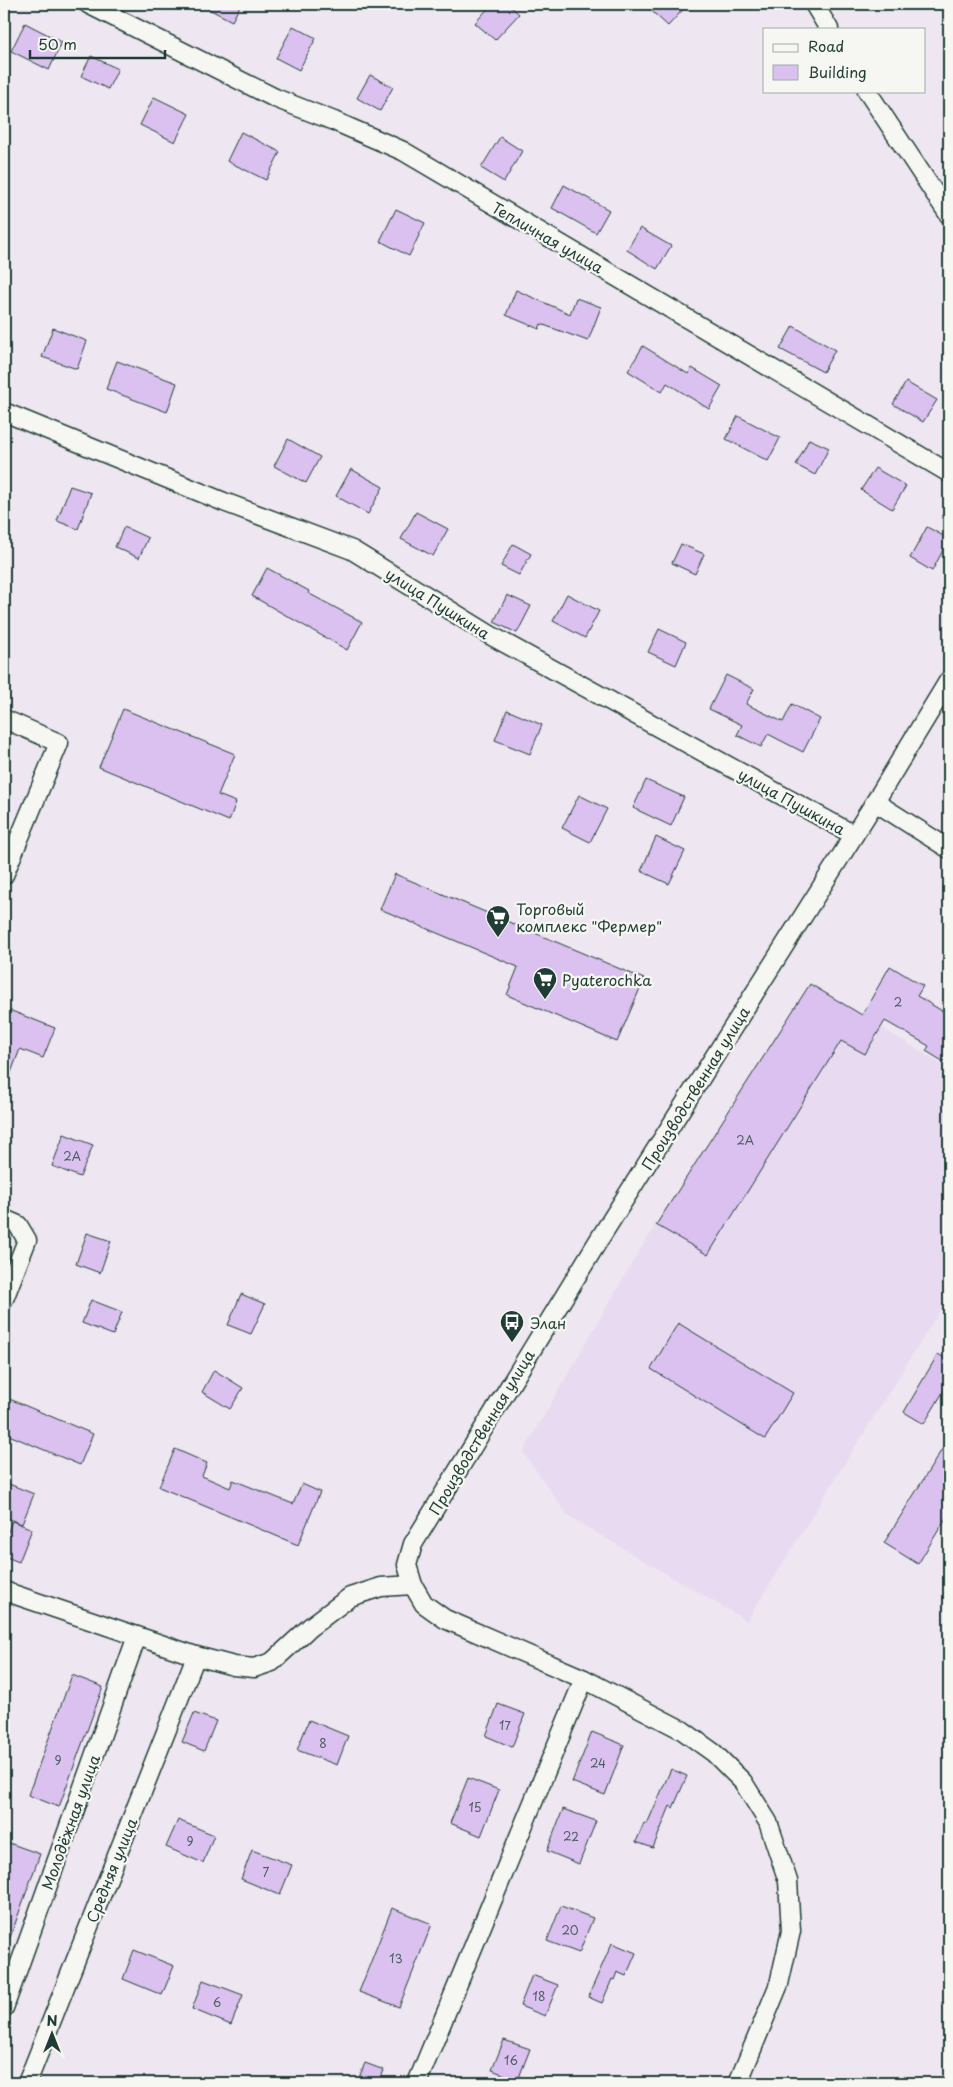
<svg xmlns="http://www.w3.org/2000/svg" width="953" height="2087" font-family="'Playpen Sans',sans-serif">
<rect width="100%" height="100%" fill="#eee6f1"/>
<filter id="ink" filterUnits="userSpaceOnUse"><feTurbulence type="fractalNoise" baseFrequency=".02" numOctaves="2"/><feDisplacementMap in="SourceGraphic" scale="10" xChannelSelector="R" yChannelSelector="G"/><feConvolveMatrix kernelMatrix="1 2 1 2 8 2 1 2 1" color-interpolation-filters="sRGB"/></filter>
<g filter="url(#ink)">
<polygon fill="#e8dbf1" points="810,984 949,1069 949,1296 747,1621 568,1516 523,1452 635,1258"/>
<g fill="#dac1f0" stroke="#1f3d34">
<polygon points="199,4 241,4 232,21"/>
<polygon points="492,4 508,4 519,14 495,40 475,23"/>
<polygon points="644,4 688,4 668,26"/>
<polygon points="25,23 62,42 49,70 11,51"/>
<polygon points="293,26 316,38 299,70 276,58"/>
<polygon points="91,56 118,69 108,89 81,76"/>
<polygon points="370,75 393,87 380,111 357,98"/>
<polygon points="154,97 189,114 175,142 140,125"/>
<polygon points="241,132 280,152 266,180 227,161"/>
<polygon points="500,137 522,151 504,182 481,168"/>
<polygon points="564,185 609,210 596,233 552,208"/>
<polygon points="396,209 425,223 409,256 380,241"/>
<polygon points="640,228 671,246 657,269 627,250"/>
<polygon points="516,290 570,314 576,298 601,307 588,341 541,324 539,329 506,315"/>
<polygon points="793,326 835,350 823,372 780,349"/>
<polygon points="53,328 87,341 77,369 42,357"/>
<polygon points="643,346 688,374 692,368 722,386 709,409 667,383 662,392 628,371"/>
<polygon points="117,361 177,383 167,412 106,389"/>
<polygon points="906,382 937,400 923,422 893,404"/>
<polygon points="738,416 780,438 768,461 726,439"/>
<polygon points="288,439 320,457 306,483 274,466"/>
<polygon points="809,439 829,448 815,475 796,465"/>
<polygon points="875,468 906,486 892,509 861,490"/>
<polygon points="351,469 383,487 368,514 336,496"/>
<polygon points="70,486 91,493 78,529 57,521"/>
<polygon points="416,512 448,529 433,556 401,539"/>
<polygon points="124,527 148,538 139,558 115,547"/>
<polygon points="927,527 949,539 932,571 910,558"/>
<polygon points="513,544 531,554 519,575 501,566"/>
<polygon points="681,544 704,554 695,574 672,563"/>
<polygon points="267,568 309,591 308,593 362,622 347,650 252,596"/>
<polygon points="567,594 599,611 585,638 553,621"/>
<polygon points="507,595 531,606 517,633 494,622"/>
<polygon points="659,629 686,642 676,665 648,652"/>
<polygon points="726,675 754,689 746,704 783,722 792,704 820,719 803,752 768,734 761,747 737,735 742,725 709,709"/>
<polygon points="123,709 235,754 218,795 236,802 229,821 99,767"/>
<polygon points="507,710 542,725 530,754 495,740"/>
<polygon points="646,780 684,797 671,826 633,808"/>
<polygon points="579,795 607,809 590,842 562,828"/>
<polygon points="656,837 685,851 669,884 641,871"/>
<polygon points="395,874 644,979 617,1042 507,995 518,967 380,909"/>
<polygon points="890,966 923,986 917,996 949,1015 949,1065 926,1051 929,1046 885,1021 865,1054 841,1041 708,1255 656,1225 810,984 862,1015"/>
<polygon points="4,1008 55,1028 43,1058 20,1049 5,1088"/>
<polygon points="64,1134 93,1145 80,1177 52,1166"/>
<polygon points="87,1233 111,1241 100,1273 76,1264"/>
<polygon points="241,1294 265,1304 251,1334 228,1325"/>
<polygon points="91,1300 122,1312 113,1335 82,1323"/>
<polygon points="678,1323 793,1393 765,1439 651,1369"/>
<polygon points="938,1354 949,1361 949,1382 924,1424 904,1412"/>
<polygon points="214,1370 243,1388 230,1409 202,1392"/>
<polygon points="7,1398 93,1434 80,1465 4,1433 4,1407"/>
<polygon points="949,1438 949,1513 918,1564 884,1543"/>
<polygon points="175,1449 207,1463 202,1476 230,1488 233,1480 293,1504 302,1484 320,1492 298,1545 159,1487"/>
<polygon points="4,1482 34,1494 22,1524 4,1517"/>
<polygon points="12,1521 32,1529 19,1562 4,1556 4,1542"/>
<polygon points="72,1675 103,1687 59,1807 28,1795"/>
<polygon points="498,1704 525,1714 512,1747 486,1736"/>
<polygon points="194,1713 216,1721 204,1751 182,1742"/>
<polygon points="309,1720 348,1736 337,1765 297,1750"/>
<polygon points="592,1732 624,1745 605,1795 572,1782"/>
<polygon points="671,1769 687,1776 673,1808 670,1806 653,1848 636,1842 644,1823 647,1824"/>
<polygon points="468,1778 499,1790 481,1836 450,1823"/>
<polygon points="563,1809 596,1821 579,1864 547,1851"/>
<polygon points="178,1820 214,1835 203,1863 166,1847"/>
<polygon points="9,1843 40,1854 6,1949 4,1949 4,1857"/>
<polygon points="252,1850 292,1865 280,1895 241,1879"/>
<polygon points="561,1906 593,1918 579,1953 547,1941"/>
<polygon points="392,1908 432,1924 399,2007 359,1992"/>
<polygon points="612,1943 636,1953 626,1976 617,1972 614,1980 612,1979 602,2003 588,1997"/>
<polygon points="134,1950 174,1966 162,1995 123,1979"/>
<polygon points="532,1975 558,1985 545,2016 520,2006"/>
<polygon points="203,1980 243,1995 231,2025 192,2009"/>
<polygon points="504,2040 530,2049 518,2080 492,2070"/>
<polygon points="365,2063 384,2070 379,2083 357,2083"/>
</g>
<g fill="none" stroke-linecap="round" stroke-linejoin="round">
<g stroke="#1f3d34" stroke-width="21">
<g id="minor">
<polyline points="88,4 275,98 334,121 403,151 949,473"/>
<polyline points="814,4 829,29"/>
<polyline points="867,91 949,215"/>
<polyline points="4,412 224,502 352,550 490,635 854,835"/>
<polyline points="4,719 59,743 4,875"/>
<polyline points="875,802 949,849"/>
<polyline points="4,1219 18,1225 27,1240 4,1299"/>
<polyline points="4,1591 196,1656 234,1666 254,1668 272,1662 310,1627 350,1597 381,1587 413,1585"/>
<polyline points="4,2008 137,1636"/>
<polyline points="27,2083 196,1656"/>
<polyline points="417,2083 584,1679"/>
<polyline points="738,2083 779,1984 791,1931 788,1881 768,1822 743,1782 714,1753 682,1730 584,1679 445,1619 424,1604 413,1585 407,1565 413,1544 600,1238 875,802 949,680"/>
</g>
</g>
<use href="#minor" stroke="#f6f6f2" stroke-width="18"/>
</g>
</g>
<defs>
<g id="supermarket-pin" transform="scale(1.25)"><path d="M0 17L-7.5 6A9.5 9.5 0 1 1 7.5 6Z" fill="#1f3d34" stroke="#f6f6f2"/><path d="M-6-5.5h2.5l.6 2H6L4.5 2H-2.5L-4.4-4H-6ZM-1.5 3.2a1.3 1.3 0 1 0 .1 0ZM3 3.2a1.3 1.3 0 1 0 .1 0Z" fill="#fff"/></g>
<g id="bus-pin" transform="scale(1.25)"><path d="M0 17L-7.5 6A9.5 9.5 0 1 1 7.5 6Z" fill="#1f3d34" stroke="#f6f6f2"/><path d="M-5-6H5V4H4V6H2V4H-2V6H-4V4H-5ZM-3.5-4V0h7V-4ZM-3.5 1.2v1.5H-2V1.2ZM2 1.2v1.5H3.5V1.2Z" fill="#fff"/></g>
</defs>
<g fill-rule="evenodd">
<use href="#supermarket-pin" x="498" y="917"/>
<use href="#supermarket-pin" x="545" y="979"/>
<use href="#bus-pin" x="512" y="1322"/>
</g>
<g text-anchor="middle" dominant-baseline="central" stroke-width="4.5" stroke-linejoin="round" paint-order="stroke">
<g font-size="12" fill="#4e5e63">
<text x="898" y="1002">2</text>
<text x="745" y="1140">2А</text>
<text x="72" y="1156">2А</text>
<text x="505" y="1725">17</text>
<text x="323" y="1743">8</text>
<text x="58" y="1760">9</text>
<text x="598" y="1763">24</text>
<text x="475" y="1807">15</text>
<text x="571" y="1836">22</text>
<text x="190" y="1841">9</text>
<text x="266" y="1872">7</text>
<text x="570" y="1930">20</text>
<text x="396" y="1958">13</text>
<text x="539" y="1996">18</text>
<text x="217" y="2002">6</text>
<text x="511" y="2060">16</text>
</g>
<g font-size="15" fill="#1f3d34" stroke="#f6f6f2">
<text transform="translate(548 237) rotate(30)">Тепличная улица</text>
<text transform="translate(438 603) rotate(32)">улица Пушкина</text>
<text transform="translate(792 801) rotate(29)">улица Пушкина</text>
<text transform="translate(695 1088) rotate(-58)">Производственная улица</text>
<text transform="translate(481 1432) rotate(-59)">Производственная улица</text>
<text transform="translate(70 1822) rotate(-70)">Молодёжная улица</text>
<text transform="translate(111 1870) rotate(-68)">Средняя улица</text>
</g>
<g font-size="15" fill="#1f3d34" stroke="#f6f6f2" text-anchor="start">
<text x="516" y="908">Торговый<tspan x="516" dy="17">комплекс "Фермер"</tspan></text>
<text x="562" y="979">Pyaterochka</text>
<text x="530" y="1322">Элан</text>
</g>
</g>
<rect width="953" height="2087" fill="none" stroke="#f6f6f2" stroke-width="20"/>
<rect x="10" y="10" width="933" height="2067" fill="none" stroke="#1f3d34" stroke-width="2" filter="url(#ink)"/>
<rect x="763" y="28" width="162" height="65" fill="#f6f6f2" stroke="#a0aca6"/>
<rect x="773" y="44" width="25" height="8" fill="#f6f6f2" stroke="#a0aca6"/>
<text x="808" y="52" font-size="15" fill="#1f3d34">Road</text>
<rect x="773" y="65" width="25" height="15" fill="#dac1f0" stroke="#a0aca6"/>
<text x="808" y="78" font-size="15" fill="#1f3d34">Building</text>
<g transform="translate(52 2034)" stroke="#f6f6f2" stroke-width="4" paint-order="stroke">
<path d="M0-4L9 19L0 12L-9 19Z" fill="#1f3d34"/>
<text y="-8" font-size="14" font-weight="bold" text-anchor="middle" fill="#1f3d34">N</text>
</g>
<path d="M30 50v8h135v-8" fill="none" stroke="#1f3d34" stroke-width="2.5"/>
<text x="38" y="50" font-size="15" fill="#1f3d34" stroke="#f6f6f2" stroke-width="4" paint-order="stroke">50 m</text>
</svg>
